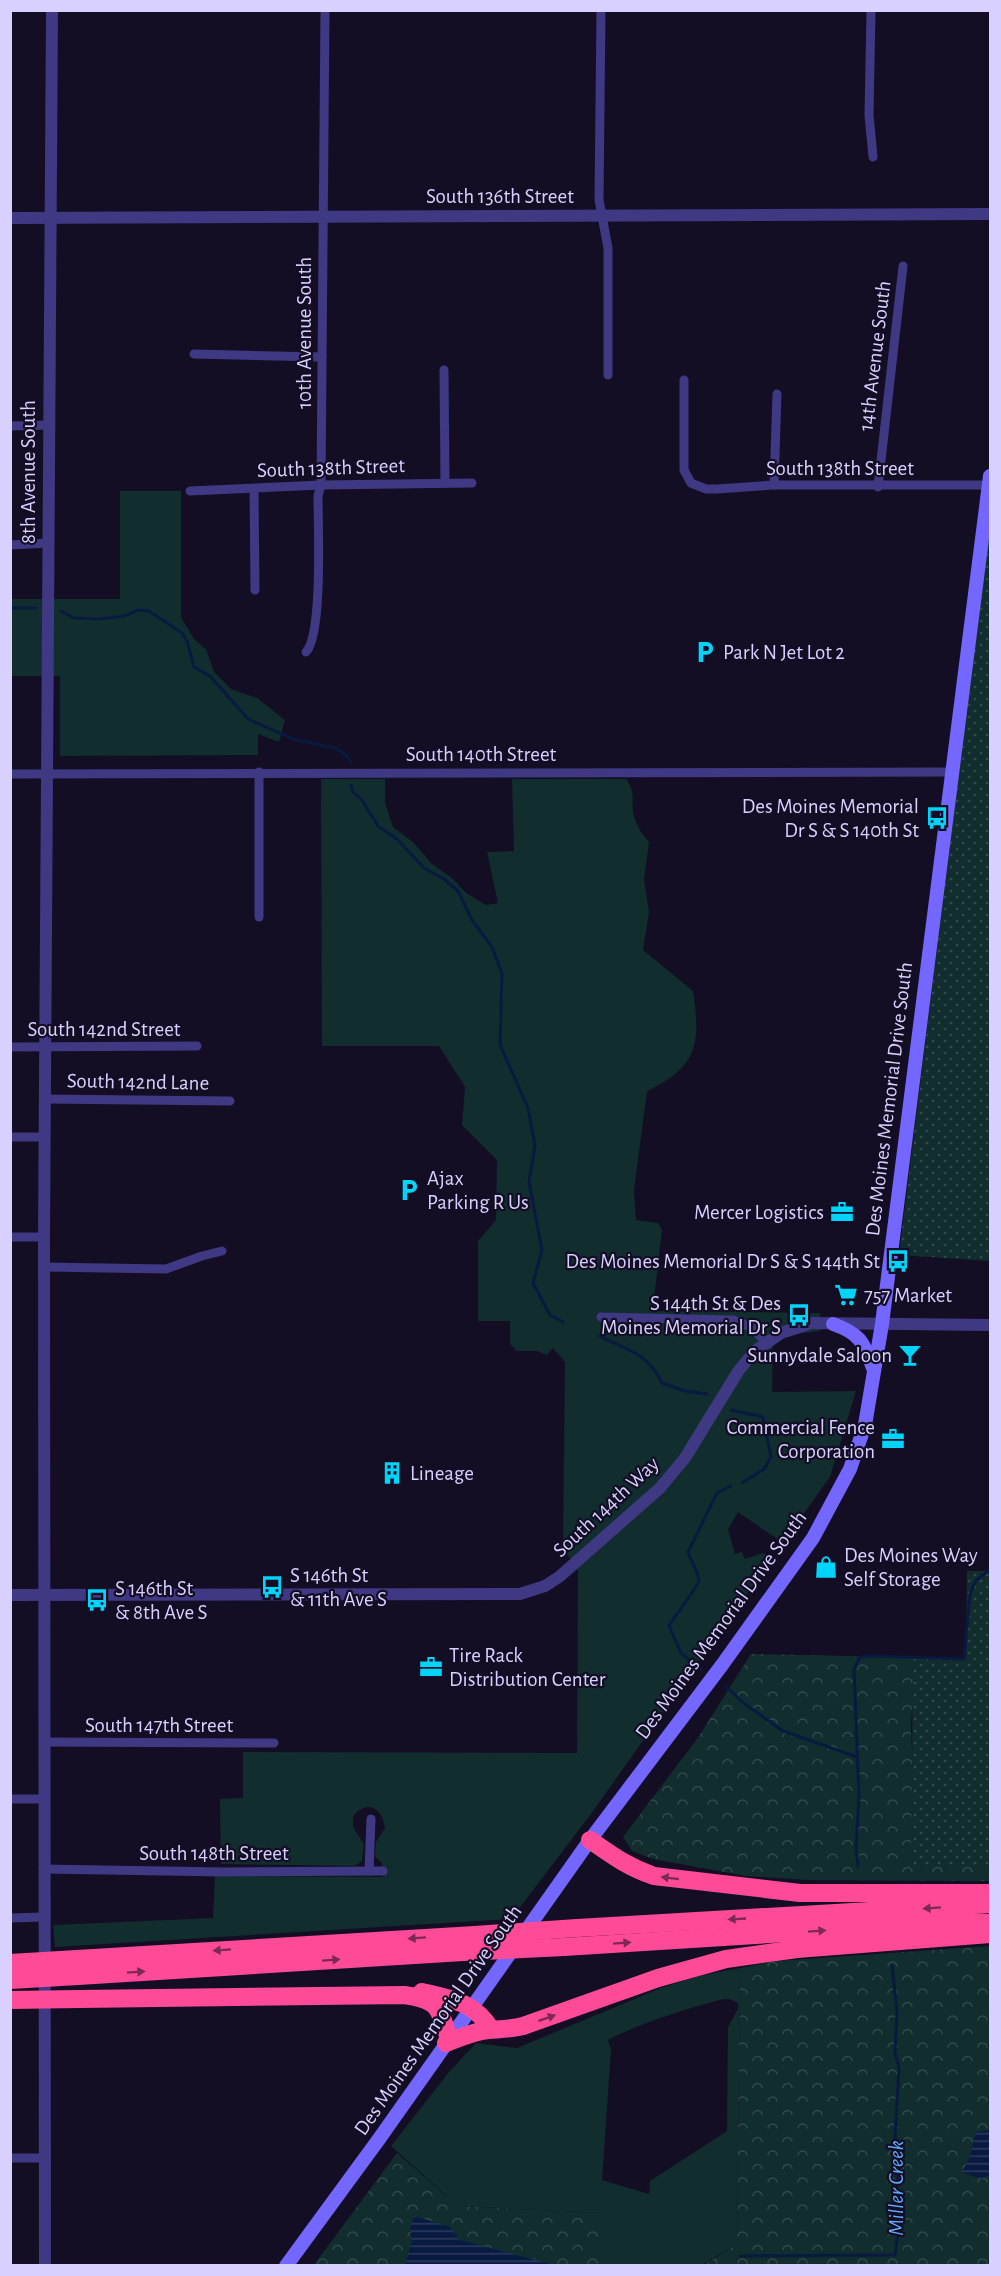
<svg xmlns="http://www.w3.org/2000/svg" width="1001" height="2276" font-family="'Alegreya Sans',sans-serif">
<defs>
<pattern id="forest-crowns" width="20" height="18" patternUnits="userSpaceOnUse" patternTransform="scale(1.5)"><rect width="20" height="18" fill="#112d2e"/><path d="M2 6a3 3 0 1 1 6 0M12 15a3 3 0 1 1 6 0" fill="none" stroke="#334a4d"/></pattern>
<pattern id="park-dots" width="8" height="8" patternUnits="userSpaceOnUse" patternTransform="scale(1.5)"><rect width="8" height="8" fill="#112d2e"/><path d="M2 2h.1M6 6h.1" fill="none" stroke="#334a4d" stroke-width="1.8" stroke-linecap="round"/></pattern>
<pattern id="water-rules" width="6" height="5" patternUnits="userSpaceOnUse" patternTransform="scale(1.5)"><rect width="6" height="5" fill="#091a41"/><path d="M0 2.5h6" fill="none" stroke="#2c3a5e"/></pattern>
</defs>
<rect width="100%" height="100%" fill="#130e23"/>
<g fill="#112d2e" fill-rule="evenodd">
<polygon points="120,491 181,491 181,617 194,639 206,649 214,672 231,689 257,698 285,720 279,742 258,734 258,755 60,756 60,676 11,676 11,599 120,599"/>
<path d="M321,779H385V803L393,827L413,842L432,864L452,878L466,893L486,905L498,903L487,852L514,851L512,779H626C637,793 630,801 634,816C637,827 642,834 649,842L644,880L649,912L643,950L693,991C701,1043 698,1067 647,1091L634,1191L636,1220L658,1223L662,1230L654,1299L649,1311L820,1313V1331L773,1337L772,1392L856,1391L830,1477L783,1543L738,1512L728,1529L735,1554L742,1552L745,1559L763,1553L774,1556L591,1814L511,1919L55,1947L53,1925L213,1918L215,1876L383,1877L382,1863L375,1857L376,1842L385,1828C382,1808 368,1799 353,1816V1827L364,1844L362,1861L355,1866L221,1864L220,1799L243,1798V1752L577,1753L578,1571L563,1548L565,1362L553,1348L547,1355L537,1351H517L510,1344V1321H478V1241L496,1220L497,1160L462,1125L465,1087L439,1046H322Z"/>
<path d="M740,1968L737,2244L702,2265H602V2213L458,2206L391,2146L449,2072L476,2043L517,2048L661,1988L698,1976ZM723,1999H729L738,2003V2009L728,2027L727,2131L650,2181L649,2194L602,2180L611,2050L608,2040C645,2021 683,2010 723,1999Z"/>
</g>
<g fill="url(#forest-crowns)">
<path d="M751,1654L951,1658C944,1663 934,1667 928,1673C900,1707 914,1756 918,1795L990,1858V1881L808,1880L746,1876L653,1859L632,1851L623,1837L697,1739Z"/>
<polygon points="990,1946 990,2265 702,2266 737,2244 740,1968 777,1961"/>
<polygon points="397,2153 458,2206 602,2213 602,2265 313,2266"/>
</g>
<g fill="url(#park-dots)">
<polygon points="990,521 990,1261 899,1255"/>
<polygon points="967,1571 990,1571 990,1866 911,1866 913,1658 966,1658"/>
</g>
<g fill="url(#water-rules)">
<path d="M990,2130V2175L981,2179L961,2172C972,2159 971,2148 976,2132Z"/>
<polygon points="414,2216 450,2227 460,2240 555,2265 405,2265 412,2240 410,2228"/>
</g>
<g fill="none" stroke-linecap="round" stroke-linejoin="round">
<g stroke="#091a41" stroke-width="3">
<polyline points="10,608 36,608"/>
<polyline points="61,611 74,618 98,619 125,616 138,610 149,611 182,633 187,641 194,667 210,676 248,719 293,739 335,748 346,755 351,763"/>
<polyline points="351,785 353,792 362,800 378,826 397,839 424,868 444,879 458,891 472,920 492,947 502,974 500,1045 528,1108 535,1145 529,1182 542,1250 533,1283 550,1315 563,1322"/>
<path d="M599,1336C627,1350 648,1353 662,1383L685,1391L707,1394"/>
<polyline points="731,1410 763,1417 771,1457 764,1469 742,1483"/>
<path d="M701,1670L681,1653L669,1626C673,1618 700,1584 699,1580C698,1572 691,1561 688,1552L717,1493L731,1486"/>
<polyline points="726,1687 745,1704 783,1731 857,1757"/>
<polyline points="858,1866 856,1848 859,1796 854,1669 860,1657 874,1656 964,1659 970,1594 976,1580 990,1570"/>
<polyline points="740,2256 895,2255 899,2223 895,2136 899,2068 895,2052 897,2012 892,1966"/>
</g>
<g stroke="#3f3883" stroke-width="9">
<polyline points="601,10 599,200 608,248 608,375"/>
<polyline points="871,10 869,115 873,157"/>
<polyline points="194,354 322,357"/>
<polyline points="444,370 445,483"/>
<polyline points="684,380 684,470 691,483 706,489 717,489 774,485 990,485"/>
<polyline points="10,426 48,425"/>
<polyline points="774,485 777,394"/>
<polyline points="878,487 903,266"/>
<polyline points="254,489 255,590"/>
<polyline points="190,491 321,485 472,483"/>
<polyline points="10,545 48,543"/>
<path d="M306,652C323,634 318,525 318,496L321,485L325,10"/>
<polyline points="259,772 259,917"/>
<polyline points="10,774 952,772"/>
<polyline points="10,1047 197,1046"/>
<polyline points="45,1099 230,1101"/>
<polyline points="10,1137 45,1137"/>
<polyline points="10,1237 44,1237"/>
<polyline points="44,1267 166,1269 202,1256 222,1251"/>
<polyline points="601,1317 733,1320 751,1327 766,1342"/>
<polyline points="44,1742 274,1743"/>
<polyline points="10,1799 44,1799"/>
<polyline points="43,1869 224,1872 383,1871"/>
<polyline points="369,1871 371,1819"/>
<polyline points="10,1918 43,1917"/>
<polyline points="10,2158 45,2158"/>
</g>
<g stroke="#3f3883" stroke-width="12">
<polyline points="10,218 990,214"/>
<polyline points="10,1595 520,1594 545,1586 559,1577 660,1488 685,1458 739,1370 755,1351 781,1333 812,1323 990,1325"/>
<polyline points="45,2266 44,1237 52,10"/>
</g>
<g stroke="#7467ff" stroke-width="14">
<path d="M833,1324C859,1333 864,1342 873,1368"/>
<polyline points="286,2266 379,2139 590,1840 722,1665 813,1538 850,1469 865,1425 882,1324 990,476"/>
</g>
<g stroke="#ff4b97" stroke-width="18">
<path d="M590,1840C613,1856 628,1867 654,1876L800,1893H990"/>
<polyline points="577,1928 990,1904"/>
<polyline points="564,1947 961,1922 990,1923"/>
<polyline points="77,1959 475,1935"/>
<polyline points="78,1976 463,1952"/>
<path d="M422,1992C452,1999 474,2002 491,2029"/>
<path d="M79,1999L404,1995C439,2000 439,2007 449,2039"/>
<path d="M446,2043C460,2038 474,2031 489,2030C501,2029 511,2029 523,2026L658,1978L726,1959L797,1949L990,1934"/>
</g>
<g stroke="#ff4b97" stroke-width="18">
<polyline points="475,1935 577,1928"/>
<polyline points="463,1952 564,1947"/>
<polyline points="10,1963 77,1959"/>
<polyline points="10,1980 78,1976"/>
<polyline points="10,2000 79,1999"/>
</g>
</g>
<defs><path id="oneway-solid" d="M-6-.8H1V-3.2L6.5 0L1 3.2V.8H-6Z" transform="scale(1.5)"/></defs>
<g fill="#7d2957">
<use href="#oneway-solid" transform="translate(670 1878) rotate(-173)"/>
<use href="#oneway-solid" transform="translate(932 1908) rotate(176)"/>
<use href="#oneway-solid" transform="translate(737 1919) rotate(177)"/>
<use href="#oneway-solid" transform="translate(817 1931) rotate(-4)"/>
<use href="#oneway-solid" transform="translate(417 1938) rotate(176)"/>
<use href="#oneway-solid" transform="translate(622 1943) rotate(-4)"/>
<use href="#oneway-solid" transform="translate(222 1950) rotate(176)"/>
<use href="#oneway-solid" transform="translate(331 1960) rotate(-4)"/>
<use href="#oneway-solid" transform="translate(136 1972) rotate(-4)"/>
<use href="#oneway-solid" transform="translate(547 2018) rotate(-19)"/>
</g>
<defs>
<g id="parking-bare" transform="scale(1.8)"><path d="M-3.5-5.5H1a3.5 3.5 0 0 1 0 7H-1V5.5H-3.5ZM-1-3.4V-.6H.8a1.4 1.4 0 0 0 0-2.8Z" fill="#00d4fb" stroke="#130e23" stroke-width="2.5" paint-order="stroke"/></g>
<g id="bus-bare" transform="scale(1.8)"><path d="M-5-6H5V4H4V6H2V4H-2V6H-4V4H-5ZM-3.5-4V0h7V-4ZM-3.5 1.2v1.5H-2V1.2ZM2 1.2v1.5H3.5V1.2Z" fill="#00d4fb" stroke="#130e23" stroke-width="2.5" paint-order="stroke"/></g>
<g id="office-bare" transform="scale(1.8)"><path d="M-6-3h4V-5.5h4V-3h4V5H-6ZM-1-4.5V-3h2v-1.5ZM-6 0V1H6V0Z" fill="#00d4fb" stroke="#130e23" stroke-width="2.5" paint-order="stroke"/></g>
<g id="supermarket-bare" transform="scale(1.8)"><path d="M-6-5.5h2.5l.6 2H6L4.5 2H-2.5L-4.4-4H-6ZM-1.5 3.2a1.3 1.3 0 1 0 .1 0ZM3 3.2a1.3 1.3 0 1 0 .1 0Z" fill="#00d4fb" stroke="#130e23" stroke-width="2.5" paint-order="stroke"/></g>
<g id="bar-bare" transform="scale(1.8)"><path d="M-6-5H6L.8 .8V4.5H3.5V6h-7V4.5H-.8V.8Z" fill="#00d4fb" stroke="#130e23" stroke-width="2.5" paint-order="stroke"/></g>
<g id="building-bare" transform="scale(1.8)"><path d="M-4-6H4V6H1V3H-1V6H-4ZM-2.5-4.3h1.7v1.8h-1.7ZM.8-4.3h1.7v1.8H.8ZM-2.5-1h1.7V.8h-1.7ZM.8-1h1.7V.8H.8Z" fill="#00d4fb" stroke="#130e23" stroke-width="2.5" paint-order="stroke"/></g>
<g id="shop-bare" transform="scale(1.8)"><path d="M-5-2.5h2.3a2.7 3.5 0 0 1 5.4 0H5L5.5 6h-11ZM-1.5-2.5h3a1.5 2.3 0 0 0-3 0Z" fill="#00d4fb" stroke="#130e23" stroke-width="2.5" paint-order="stroke"/></g>
</defs>
<g fill-rule="evenodd">
<use href="#parking-bare" x="705" y="652"/>
<use href="#bus-bare" x="937" y="818"/>
<use href="#parking-bare" x="409" y="1190"/>
<use href="#office-bare" x="842" y="1212"/>
<use href="#bus-bare" x="898" y="1261"/>
<use href="#supermarket-bare" x="846" y="1295"/>
<use href="#bus-bare" x="799" y="1315"/>
<use href="#bar-bare" x="910" y="1355"/>
<use href="#office-bare" x="893" y="1439"/>
<use href="#building-bare" x="392" y="1473"/>
<use href="#shop-bare" x="826" y="1567"/>
<use href="#bus-bare" x="272" y="1587"/>
<use href="#bus-bare" x="97" y="1600"/>
<use href="#office-bare" x="431" y="1667"/>
</g>
<g text-anchor="middle" dominant-baseline="central" stroke-width="4.5" stroke-linejoin="round" paint-order="stroke">
<g font-size="21" fill="#d8d0ff" stroke="#130e23">
<text x="500" y="196">South 136th Street</text>
<text transform="translate(304 333) rotate(-90)">10th Avenue South</text>
<text transform="translate(875 356) rotate(-83)">14th Avenue South</text>
<text transform="translate(331 468) rotate(-2)">South 138th Street</text>
<text x="840" y="468">South 138th Street</text>
<text transform="translate(28 472) rotate(-90)">8th Avenue South</text>
<text x="481" y="754">South 140th Street</text>
<text x="104" y="1029">South 142nd Street</text>
<text transform="translate(138 1082) rotate(1)">South 142nd Lane</text>
<text transform="translate(889 1099) rotate(-83)">Des Moines Memorial Drive South</text>
<text transform="translate(606 1507) rotate(-43)">South 144th Way</text>
<text transform="translate(721 1625) rotate(-54)">Des Moines Memorial Drive South</text>
<text x="159" y="1725">South 147th Street</text>
<text x="214" y="1853">South 148th Street</text>
<text transform="translate(438 2020) rotate(-55)">Des Moines Memorial Drive South</text>
</g>
<g font-size="21" fill="#d8d0ff" stroke="#130e23" text-anchor="start">
<text x="723" y="652">Park N Jet Lot 2</text>
<text x="919" y="806" text-anchor="end">Des Moines Memorial<tspan x="919" dy="24">Dr S &amp; S 140th St</tspan></text>
<text x="427" y="1178">Ajax<tspan x="427" dy="24">Parking R Us</tspan></text>
<text x="824" y="1212" text-anchor="end">Mercer Logistics</text>
<text x="880" y="1261" text-anchor="end">Des Moines Memorial Dr S &amp; S 144th St</text>
<text x="864" y="1295">757 Market</text>
<text x="781" y="1303" text-anchor="end">S 144th St &amp; Des<tspan x="781" dy="24">Moines Memorial Dr S</tspan></text>
<text x="892" y="1355" text-anchor="end">Sunnydale Saloon</text>
<text x="875" y="1427" text-anchor="end">Commercial Fence<tspan x="875" dy="24">Corporation</tspan></text>
<text x="410" y="1473">Lineage</text>
<text x="844" y="1555">Des Moines Way<tspan x="844" dy="24">Self Storage</tspan></text>
<text x="290" y="1575">S 146th St<tspan x="290" dy="24">&amp; 11th Ave S</tspan></text>
<text x="115" y="1588">S 146th St<tspan x="115" dy="24">&amp; 8th Ave S</tspan></text>
<text x="449" y="1655">Tire Rack<tspan x="449" dy="24">Distribution Center</tspan></text>
</g>
<g font-size="22" font-style="italic" fill="#5eabff" stroke="#130e23">
<text transform="translate(896 2188) rotate(-90)">Miller Creek</text>
</g>
</g>
<rect width="1001" height="2276" fill="none" stroke="#d8d0ff" stroke-width="24"/>
</svg>
